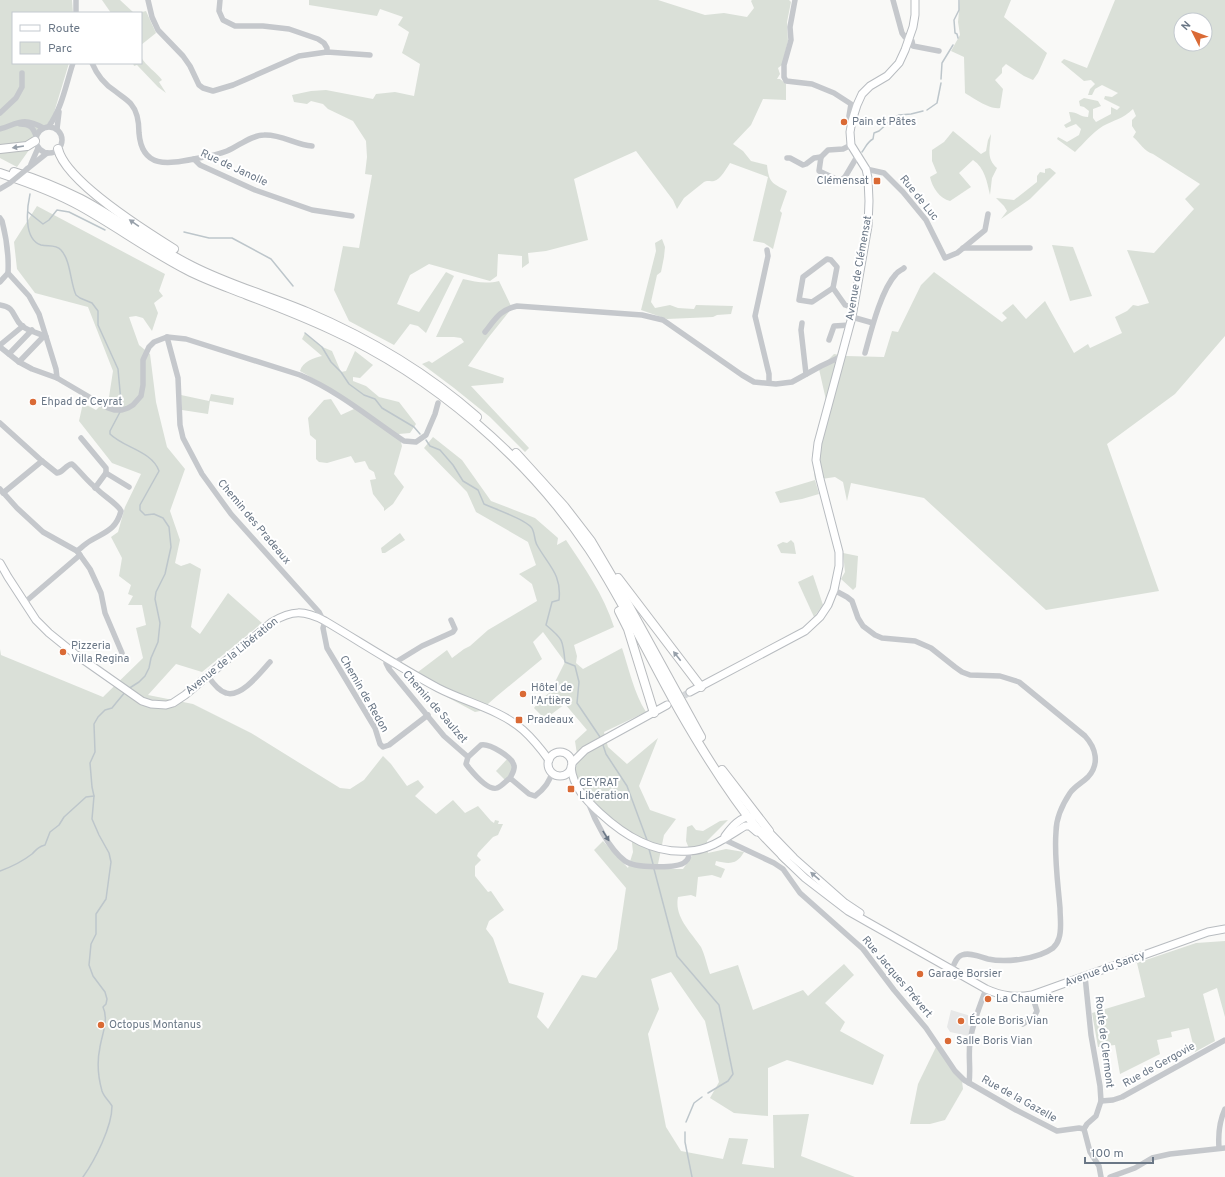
<svg xmlns="http://www.w3.org/2000/svg" width="1225" height="1177" font-family="Overpass,sans-serif">
<rect width="100%" height="100%" fill="#f9f9f7"/>
<polygon fill="#e7e8e8" points="951,1010 974,1017 970,1027 971,1028 969,1036 950,1032 947,1027"/>
<g fill="#dae0d8" fill-rule="evenodd">
<polygon points="0,0 72,0 73,13 13,13 13,63 69,63 53,116 17,167 0,158"/>
<polygon points="102,0 120,0 134,13 111,13"/>
<path d="M309,0H658L705,15L724,13L747,17L754,8L751,1L752,0H789L791,2L787,22L788,41L782,65L778,68L780,74L777,79H780L786,84V100L763,99L751,125L733,144L743,151L751,161L767,165C769,183 772,183 787,191L780,211L782,213L773,249L764,243L753,241L768,177L730,163C726,169 721,179 714,181C710,182 708,180 704,182L684,198L677,209L673,200L636,151L574,179L588,240L546,251L528,253L529,263L522,268V256L498,254L497,276L490,281L429,264L410,275L397,304L419,312L446,272L454,276L426,333L418,326L410,324L394,345L349,321L334,290L343,246L359,248L372,175L365,174L367,157L366,141L353,121L328,109L323,104L311,101L307,104L294,102L292,95L311,91L326,90L373,99L376,94L395,92L414,96L420,64L402,53L409,32L398,25L403,17L380,9L377,16L309,5Z"/>
<path d="M960,0H1011L1004,17L1047,53L1038,73L1033,80L1024,76L1006,64L1002,68V73L995,80L1003,89L1000,108C990,110 973,98 965,93L964,57L951,51L960,35L958,22Z"/>
<path d="M1115,0H1225V336L1175,394L1107,444L1159,591L1046,610L924,498L851,483L847,501L843,482L835,477L815,480L819,494L802,499L780,503L775,492L815,480L812,455L826,400L819,369L834,354L846,356L884,357L892,331L898,332L921,285L934,272L1002,322L1007,318L1002,313L1013,304L1026,319L1045,301L1074,353L1088,344L1090,348L1122,333L1115,317L1127,311L1133,305L1138,306L1149,303L1127,250L1154,253L1194,209L1185,199L1200,184L1153,154C1144,151 1140,143 1133,137L1136,132L1132,126V120L1136,116L1133,109C1123,119 1114,120 1103,126C1092,133 1084,143 1075,152L1057,139L1058,137L1067,142L1079,135L1081,129L1076,124L1066,128L1064,125L1071,121L1069,112C1078,112 1080,117 1088,117L1089,111L1084,107L1080,106L1079,101L1084,98L1098,101L1101,106L1093,109V118L1096,122L1111,114V107L1117,110L1120,107L1104,99L1105,96L1112,97L1118,93L1102,85L1095,89L1092,95H1088L1090,89L1095,84L1091,80L1084,81L1061,62L1064,59L1087,68ZM1181,20H1205V44H1181Z"/>
<polygon points="146,11 156,33 141,45 141,13 138,13"/>
<path d="M141,57C146,66 156,72 162,80L159,82L166,93L158,87L137,65L134,66L133,63H141Z"/>
<path d="M953,131L981,154L986,151L988,140L991,134C990,149 986,158 997,168L992,178L990,195C987,182 985,168 973,160L959,173L971,187L950,201C940,199 932,187 930,177L937,173L932,161V150L944,142Z"/>
<polygon points="1050,168 1056,173 1030,199 1001,219 1007,211 1004,206 996,198 1014,200 1037,182 1037,176 1040,172 1045,173 1045,169"/>
<path d="M37,206L165,274L159,291L163,296L154,303L158,313L152,331L143,318L136,316L129,317L139,345L150,354L156,402L167,447L185,469L170,511L180,540L175,563L181,566L190,563L201,569L191,627L200,634L228,593L262,623L202,672L176,664L148,695L193,704L251,733L340,788L350,789L364,780L383,756L391,764L407,786L418,780L424,787L415,796L436,814L453,800L465,813L478,806L491,821L494,823L495,820L499,821L498,824H503L498,835L493,837L478,853L477,856L481,860L475,866V876L488,892L491,891L504,910L489,921L486,929L493,938L509,983L544,993L537,1017L548,1029L582,975L596,978L617,949L626,888L594,850L603,841L628,868L633,852L631,834L604,812L581,788L574,772L578,761L575,741L587,730L565,704L545,719L534,708L540,700L553,690L552,688L565,662L543,632L533,642L542,659L497,696L480,711L475,712L447,697L418,672L447,650L452,658L464,649L470,646L488,630L537,601L532,584L519,574L536,565L528,542L476,512L467,492L424,448L433,437L462,460L491,501L535,518L558,538L557,545L566,540C584,567 604,595 614,627L574,645L577,656L576,663L583,669L622,648C629,669 634,693 646,712L604,732L608,747L627,764L658,738L639,786L650,810L676,819L664,835L657,869H683L692,856L686,841L687,827L692,825L696,830L703,831L720,821L728,820L707,841L708,853L726,849L744,852C737,865 729,864 716,861L715,865L725,869L721,878L712,875L698,877L696,897L691,895L678,897C674,917 691,932 701,947C705,955 707,966 710,974L738,965L753,1010L803,990L808,996L844,964L854,975L825,1003L845,1022L840,1031L884,1055L873,1085L787,1060L768,1068V1116L734,1113L710,1098L719,1082L705,1021L671,972L651,979L659,1009L648,1034L666,1127L681,1151L723,1159L729,1138L748,1139L742,1164L774,1168L773,1115L809,1114L801,1156L855,1177H0V649L1,655L103,697L143,658L136,628L146,625L142,605H128L133,596L128,594L131,585L119,576L122,558L111,537L118,532L125,507L141,474L112,463L79,421L83,403L96,410L109,397L113,371L88,307L35,293L17,269L14,242Z"/>
<polygon points="662,239 665,247 664,257 661,272 657,275 651,302 655,308 670,305 678,308 694,309 696,305 733,306 731,314 717,315 713,317 667,319 641,310 656,251 655,243"/>
<polygon points="1052,245 1073,247 1092,296 1070,301"/>
<path d="M463,279C475,282 487,284 499,281L512,308L488,338L468,366L504,378L503,383L471,386L529,448L525,452L490,417L454,388L422,364L429,361L432,363L464,342L461,338L454,337H436Z"/>
<path d="M305,333L320,346L332,351L341,372L346,371L355,351L373,365L360,378L353,377V381L366,386L379,397L399,402L416,424L410,433L399,434L402,446L394,474L404,487L393,504L384,511V508L373,494L370,480L376,479L374,472L369,469L365,461L355,463L351,456L327,463L319,462L316,459V440L310,435L308,418L324,400L331,399L341,415L354,409L330,388L300,371C303,361 314,358 322,356L302,339Z"/>
<polygon points="211,394 234,398 233,405 210,401 208,414 182,410 181,395 209,401"/>
<polygon points="400,533 405,540 385,553 382,553 381,548"/>
<polygon points="791,540 794,543 796,554 781,553 777,545 783,542 787,543"/>
<polygon points="843,553 858,556 856,587 853,590 841,579 845,572"/>
<polygon points="813,575 823,605 814,617 798,582"/>
<polygon points="510,756 514,759 517,767 505,780 496,771"/>
<polygon points="1225,941 1225,1017 1217,988 1203,994 1215,1041 1195,1052 1189,1028 1171,1032 1172,1037 1157,1040 1160,1054 1120,1074 1115,1045 1098,1047 1092,1013 1145,997 1137,963 1196,943"/>
<polygon points="936,1047 962,1081 963,1089 945,1120 930,1124 910,1124 918,1084"/>
</g>
<g fill="none" stroke-linecap="round" stroke-linejoin="round">
<g stroke="#bdc6cb" stroke-width="1.5">
<polyline points="958,38 957,34 955,33 954,20 959,10 959,0"/>
<polyline points="941,79 942,63 953,45"/>
<polyline points="927,110 937,103 941,83"/>
<path d="M862,152C866,147 867,142 873,139L874,133L879,131L891,120L899,115L911,114L923,111"/>
<path d="M30,194C27,208 23,239 41,245C48,247 55,244 61,250C71,261 70,282 76,295L80,298L92,303L98,311V325L118,369L121,402L120,408"/>
<polyline points="28,212 43,224 49,220 57,210 69,212 105,230"/>
<polyline points="184,232 209,238 232,238 271,259 293,286"/>
<polyline points="305,333 322,347 331,362 341,372 349,384 364,395 375,399 382,408 414,427 420,434"/>
<path d="M120,412L110,431V434C124,448 152,451 159,471L140,505V510L145,515L154,514L163,518L169,527L171,547L165,574L156,592L155,599L160,623L158,642L151,658L149,668L145,676L139,682L128,689"/>
<path d="M426,440L430,446L440,450L453,465L463,481L478,490L484,504C495,509 524,519 531,527C535,531 534,540 537,545C548,565 562,574 559,600L552,602L546,625C563,639 563,640 565,662L575,666L579,682L577,703L600,737"/>
<polyline points="603,745 606,754 627,786 647,840"/>
<polyline points="649,849 653,864"/>
<polyline points="654,869 677,956 719,1005 733,1074 728,1081 708,1093"/>
<path d="M0,871C11,867 23,861 32,854C37,849 38,847 45,845L50,832L59,825L64,817L86,797L94,796"/>
<polyline points="686,1122 694,1103 702,1097"/>
<polyline points="685,1132 685,1142 692,1177"/>
<path d="M83,1177C95,1160 112,1127 112,1106C109,1101 104,1097 102,1091C98,1077 97,1061 100,1047C102,1034 109,1020 103,1007L106,1004L107,999L105,992L93,976L89,965L91,944L96,934V914L106,899L111,862L109,853L99,835L92,819L94,796L92,787L90,763L95,752L94,724L98,717L105,710L112,708L116,703L126,691"/>
</g>
<polyline stroke="#d5d8db" stroke-width="7" stroke-dasharray="7 3.5" stroke-linecap="butt" points="675,701 690,692"/>
<g stroke="#b8bcc0" stroke-width="9">
<g id="major">
<path d="M0,563L8,577L36,620L49,633L75,654L142,701L151,704L166,705L173,703L185,695L272,622C292,610 304,610 325,621C362,643 399,667 438,688C465,702 501,710 523,730C533,739 541,749 549,760"/>
<polyline points="690,692 805,631 820,617 828,605 834,590 839,566 839,552 820,479 816,460 818,443 852,317 868,226 869,201 868,178 866,169 851,145 850,132 852,121 857,105 862,94 870,86 887,76 899,63 905,50 913,27 915,15 915,0"/>
<circle cx="560" cy="764" r="12"/>
<polyline points="572,763 585,750 667,705"/>
<path d="M571,767C573,787 586,800 600,813C625,836 654,854 689,851C710,850 727,837 745,826H750L757,832"/>
<polyline points="765,828 794,858 845,903 860,913"/>
<path d="M725,836C731,828 741,815 753,817"/>
<path d="M782,856L805,878L848,911L986,989C1002,996 1015,998 1032,995L1208,932L1225,929"/>
</g>
</g>
<g stroke="#b8bbbe" stroke-width="10">
<g id="highway">
<polyline points="0,149 27,146 35,141"/>
<path d="M58,149C66,182 145,231 174,249"/>
<path d="M14,172C37,179 59,188 81,199C119,219 153,247 192,266C229,285 269,296 307,312C368,338 427,373 477,417"/>
<path d="M0,173C27,182 55,192 80,206C116,226 150,251 187,270C206,280 227,287 247,295C276,306 304,317 332,330C433,376 527,457 589,549C623,600 649,657 679,710C703,752 729,794 760,832C768,841 777,850 786,859"/>
<polyline points="516,453 564,506 591,541 624,597 701,737"/>
<polyline points="618,578 701,687"/>
<polyline points="619,611 628,629 654,713"/>
<polyline points="722,770 769,831"/>
</g>
</g>
<g stroke="#c5c8cc" stroke-width="5.5">
<polyline points="76,0 76,13"/>
<polyline points="148,0 152,17 158,30 183,56 190,66 199,85 203,88 213,91 233,85 299,56 327,52 370,55"/>
<polyline points="220,0 219,11 223,20 235,26 263,26 289,29 318,39 324,43 327,48 327,52"/>
<polyline points="795,0 790,27 791,40 784,65 784,77 786,81 812,84 834,93 851,104 849,116 852,121"/>
<polyline points="893,0 902,33 905,37 912,41 913,46 939,51"/>
<path d="M92,63C97,75 104,84 115,91C121,96 127,99 131,104C138,112 139,124 139,133C142,169 168,164 194,159L200,165L255,190L312,210L352,216"/>
<polyline points="0,113 16,98 22,87 22,73"/>
<path d="M20,124C30,124 33,127 36,136"/>
<path d="M49,126C62,108 66,84 73,63"/>
<circle cx="49" cy="140" r="13"/>
<path d="M0,129C19,123 24,117 43,128"/>
<polyline points="57,129 59,112"/>
<polyline points="821,157 819,171 840,181 845,177 858,155"/>
<polyline points="787,158 790,158 803,165 806,164 814,158 821,157 828,150 843,149 851,145"/>
<path d="M194,159C205,157 217,155 227,151C239,146 251,135 264,135C281,134 296,145 312,146"/>
<polyline points="31,164 38,148"/>
<polyline points="27,169 47,153"/>
<polyline points="866,169 884,173 903,192 926,220 945,258 957,253 985,230 988,214"/>
<path d="M0,218L2,221C7,240 9,254 8,273L29,296L39,314L56,369L57,378"/>
<polyline points="963,248 1030,248"/>
<polyline points="767,250 768,256 755,316 769,374 769,383"/>
<polygon points="827,259 831,260 837,267 833,288 812,302 799,300 803,277"/>
<polyline points="0,282 8,273"/>
<polyline points="833,288 845,305 854,308"/>
<path d="M0,305C16,307 12,317 22,326C28,331 39,333 46,337"/>
<polyline points="852,317 873,323"/>
<polyline points="802,323 801,330 806,374"/>
<path d="M485,332C496,318 500,310 517,306L642,315L663,320L742,375L754,382L776,384L792,382L821,366L838,358L840,359"/>
<polyline points="167,337 178,378 180,425 183,438 202,474 231,514 319,612 321,616 320,619"/>
<polyline points="829,340 834,326 850,325"/>
<polyline points="0,345 23,326"/>
<path d="M0,347L19,362L32,369L57,378L108,408L114,410H122L128,408L133,405L141,396L143,385V360L149,347L154,342L167,337L186,339L300,375C338,391 370,418 404,441L416,442L426,435L435,414L438,403"/>
<path d="M865,353C871,331 881,290 896,274C898,271 902,270 904,268"/>
<polyline points="9,354 32,330"/>
<polyline points="19,362 44,336"/>
<polyline points="0,423 42,461 3,493"/>
<polyline points="81,438 106,468 106,473 95,488"/>
<path d="M42,461L57,473C64,472 65,465 72,464C80,471 87,481 96,488C102,495 118,504 121,511C116,530 105,532 90,541C85,544 81,548 77,551"/>
<polyline points="106,473 129,487"/>
<polyline points="0,489 17,508 43,532 77,551 80,555 24,603"/>
<polyline points="80,555 90,569 101,593 105,613 122,653"/>
<path d="M834,590L847,597L852,601L858,618L863,626L875,635L882,638L915,641L931,648L955,667L962,672L970,675L1000,676L1019,682L1085,736C1096,748 1100,764 1088,777C1082,783 1075,786 1070,793C1062,805 1056,818 1056,832C1054,856 1058,884 1060,908C1060,918 1062,929 1059,938C1058,942 1056,945 1053,948C1038,959 1006,963 988,959C980,957 970,952 962,955C956,957 954,964 952,970"/>
<polyline points="325,621 323,628 327,648 375,728 380,744 383,747 389,745 428,715"/>
<polyline points="387,658 386,663 389,669 444,736 468,757"/>
<polyline points="391,665 422,646 453,632 455,629 451,620"/>
<path d="M208,676C212,682 219,691 226,693C241,698 261,672 270,662"/>
<path d="M510,778C506,781 502,786 497,788C488,791 474,774 469,768L466,764L468,757L481,745C489,743 513,757 514,766C515,770 512,774 510,778L529,794L535,796C543,790 550,782 552,772"/>
<path d="M588,802C595,821 609,849 625,861C634,868 677,869 685,862C689,859 689,856 689,851"/>
<polyline points="723,839 774,863 783,869 800,893 863,949 894,990 926,1028 955,1071 964,1080 1016,1110 1057,1131 1079,1128 1084,1129"/>
<polyline points="1023,1024 1034,1017 1037,1011 1032,995"/>
<path d="M969,1083C971,1069 968,1056 970,1042C972,1024 980,1006 986,989"/>
<polyline points="1101,1101 1113,1100 1122,1097 1225,1040"/>
<polyline points="1084,1129 1087,1124 1096,1116 1101,1101 1100,1086 1091,1035 1085,976"/>
<polyline points="1084,1129 1090,1152 1099,1166 1101,1177"/>
<path d="M1219,1148C1218,1134 1219,1122 1225,1109"/>
<polyline points="1110,1177 1135,1168 1152,1158 1170,1154 1225,1148"/>
</g>
<use href="#major" stroke="#fff" stroke-width="7"/>
<use href="#highway" stroke="#fff" stroke-width="8"/>
<polyline stroke="#c5c8cc" stroke-width="5.5" points="0,189 10,183 27,169"/>
</g>
<defs><path id="oneway-solid" d="M-6-.8H1V-3.2L6.5 0L1 3.2V.8H-6Z"/></defs>
<g fill="#97a0aa">
<use href="#oneway-solid" transform="translate(18 147) rotate(171)"/>
<use href="#oneway-solid" transform="translate(134 223) rotate(-145)"/>
<use href="#oneway-solid" transform="translate(677 656) rotate(-128)"/>
<use href="#oneway-solid" transform="translate(815 876) rotate(-139)"/>
</g>
<use fill="#6a7786" href="#oneway-solid" transform="translate(606 836) rotate(58)"/>
<g fill="#da6a35" stroke="#fff" stroke-width="1.5">
<circle cx="844" cy="122" r="4"/>
<rect x="873" y="177" width="8" height="8" rx="2"/>
<circle cx="33" cy="402" r="4"/>
<circle cx="63" cy="652" r="4"/>
<circle cx="523" cy="694" r="4"/>
<rect x="515" y="716" width="8" height="8" rx="2"/>
<rect x="567" y="785" width="8" height="8" rx="2"/>
<circle cx="920" cy="974" r="4"/>
<circle cx="988" cy="999" r="4"/>
<circle cx="961" cy="1021" r="4"/>
<circle cx="101" cy="1025" r="4"/>
<circle cx="948" cy="1041" r="4"/>
</g>
<g text-anchor="middle" dominant-baseline="central" stroke-width="4" stroke-linejoin="round" paint-order="stroke">
<g font-size="11" fill="#6a7786" stroke="#fff" text-anchor="start">
<text x="852" y="122">Pain et Pâtes</text>
<text x="869" y="181" text-anchor="end">Clémensat</text>
<text x="41" y="402">Ehpad de Ceyrat</text>
<text x="71" y="646">Pizzeria<tspan x="71" dy="13">Villa Regina</tspan></text>
<text x="531" y="688">Hôtel de<tspan x="531" dy="13">l'Artière</tspan></text>
<text x="527" y="720">Pradeaux</text>
<text x="579" y="783">CEYRAT<tspan x="579" dy="13">Libération</tspan></text>
<text x="928" y="974">Garage Borsier</text>
<text x="996" y="999">La Chaumière</text>
<text x="969" y="1021">École Boris Vian</text>
<text x="109" y="1025">Octopus Montanus</text>
<text x="956" y="1041">Salle Boris Vian</text>
</g>
<g font-size="11" fill="#6a7786" stroke="#fff">
<text transform="translate(234 168) rotate(25)">Rue de Janolle</text>
<text transform="translate(919 198) rotate(51)">Rue de Luc</text>
<text transform="translate(859 268) rotate(-80)">Avenue de Clémensat</text>
<text transform="translate(254 522) rotate(50)">Chemin des Pradeaux</text>
<text transform="translate(232 656) rotate(-39)">Avenue de la Libération</text>
<text transform="translate(364 694) rotate(60)">Chemin de Redon</text>
<text transform="translate(435 707) rotate(49)">Chemin de Saulzet</text>
<text transform="translate(1105 969) rotate(-20)">Avenue du Sancy</text>
<text transform="translate(897 977) rotate(50)">Rue Jacques Prévert</text>
<text transform="translate(1104 1042) rotate(83)">Route de Clermont</text>
<text transform="translate(1159 1065) rotate(-29)">Rue de Gergovie</text>
<text transform="translate(1019 1099) rotate(29)">Rue de la Gazelle</text>
</g>
</g>
<rect x="12" y="12" width="130" height="52" fill="#ffffff" stroke="#c3c9cf"/>
<rect x="20" y="25" width="20" height="6" fill="#ffffff" stroke="#c3c9cf"/>
<text x="48" y="32" font-size="12" fill="#6a7786">Route</text>
<rect x="20" y="42" width="20" height="12" fill="#dae0d8" stroke="#c3c9cf"/>
<text x="48" y="52" font-size="12" fill="#6a7786">Parc</text>
<g transform="translate(1193 32) rotate(312)"><circle r="19" fill="#ffffff" stroke="#c3c9cf"/>
<path d="M0-3L7 15L0 10L-7 15Z" fill="#da6a35"/>
<text y="-6" font-size="11" font-weight="bold" text-anchor="middle" fill="#6a7786">N</text>
</g>
<path d="M1085 1157v6h68v-6" fill="none" stroke="#6a7786" stroke-width="2"/>
<text x="1091" y="1157" font-size="12" fill="#6a7786" stroke="#ffffff" stroke-width="3" paint-order="stroke">100 m</text>
</svg>
